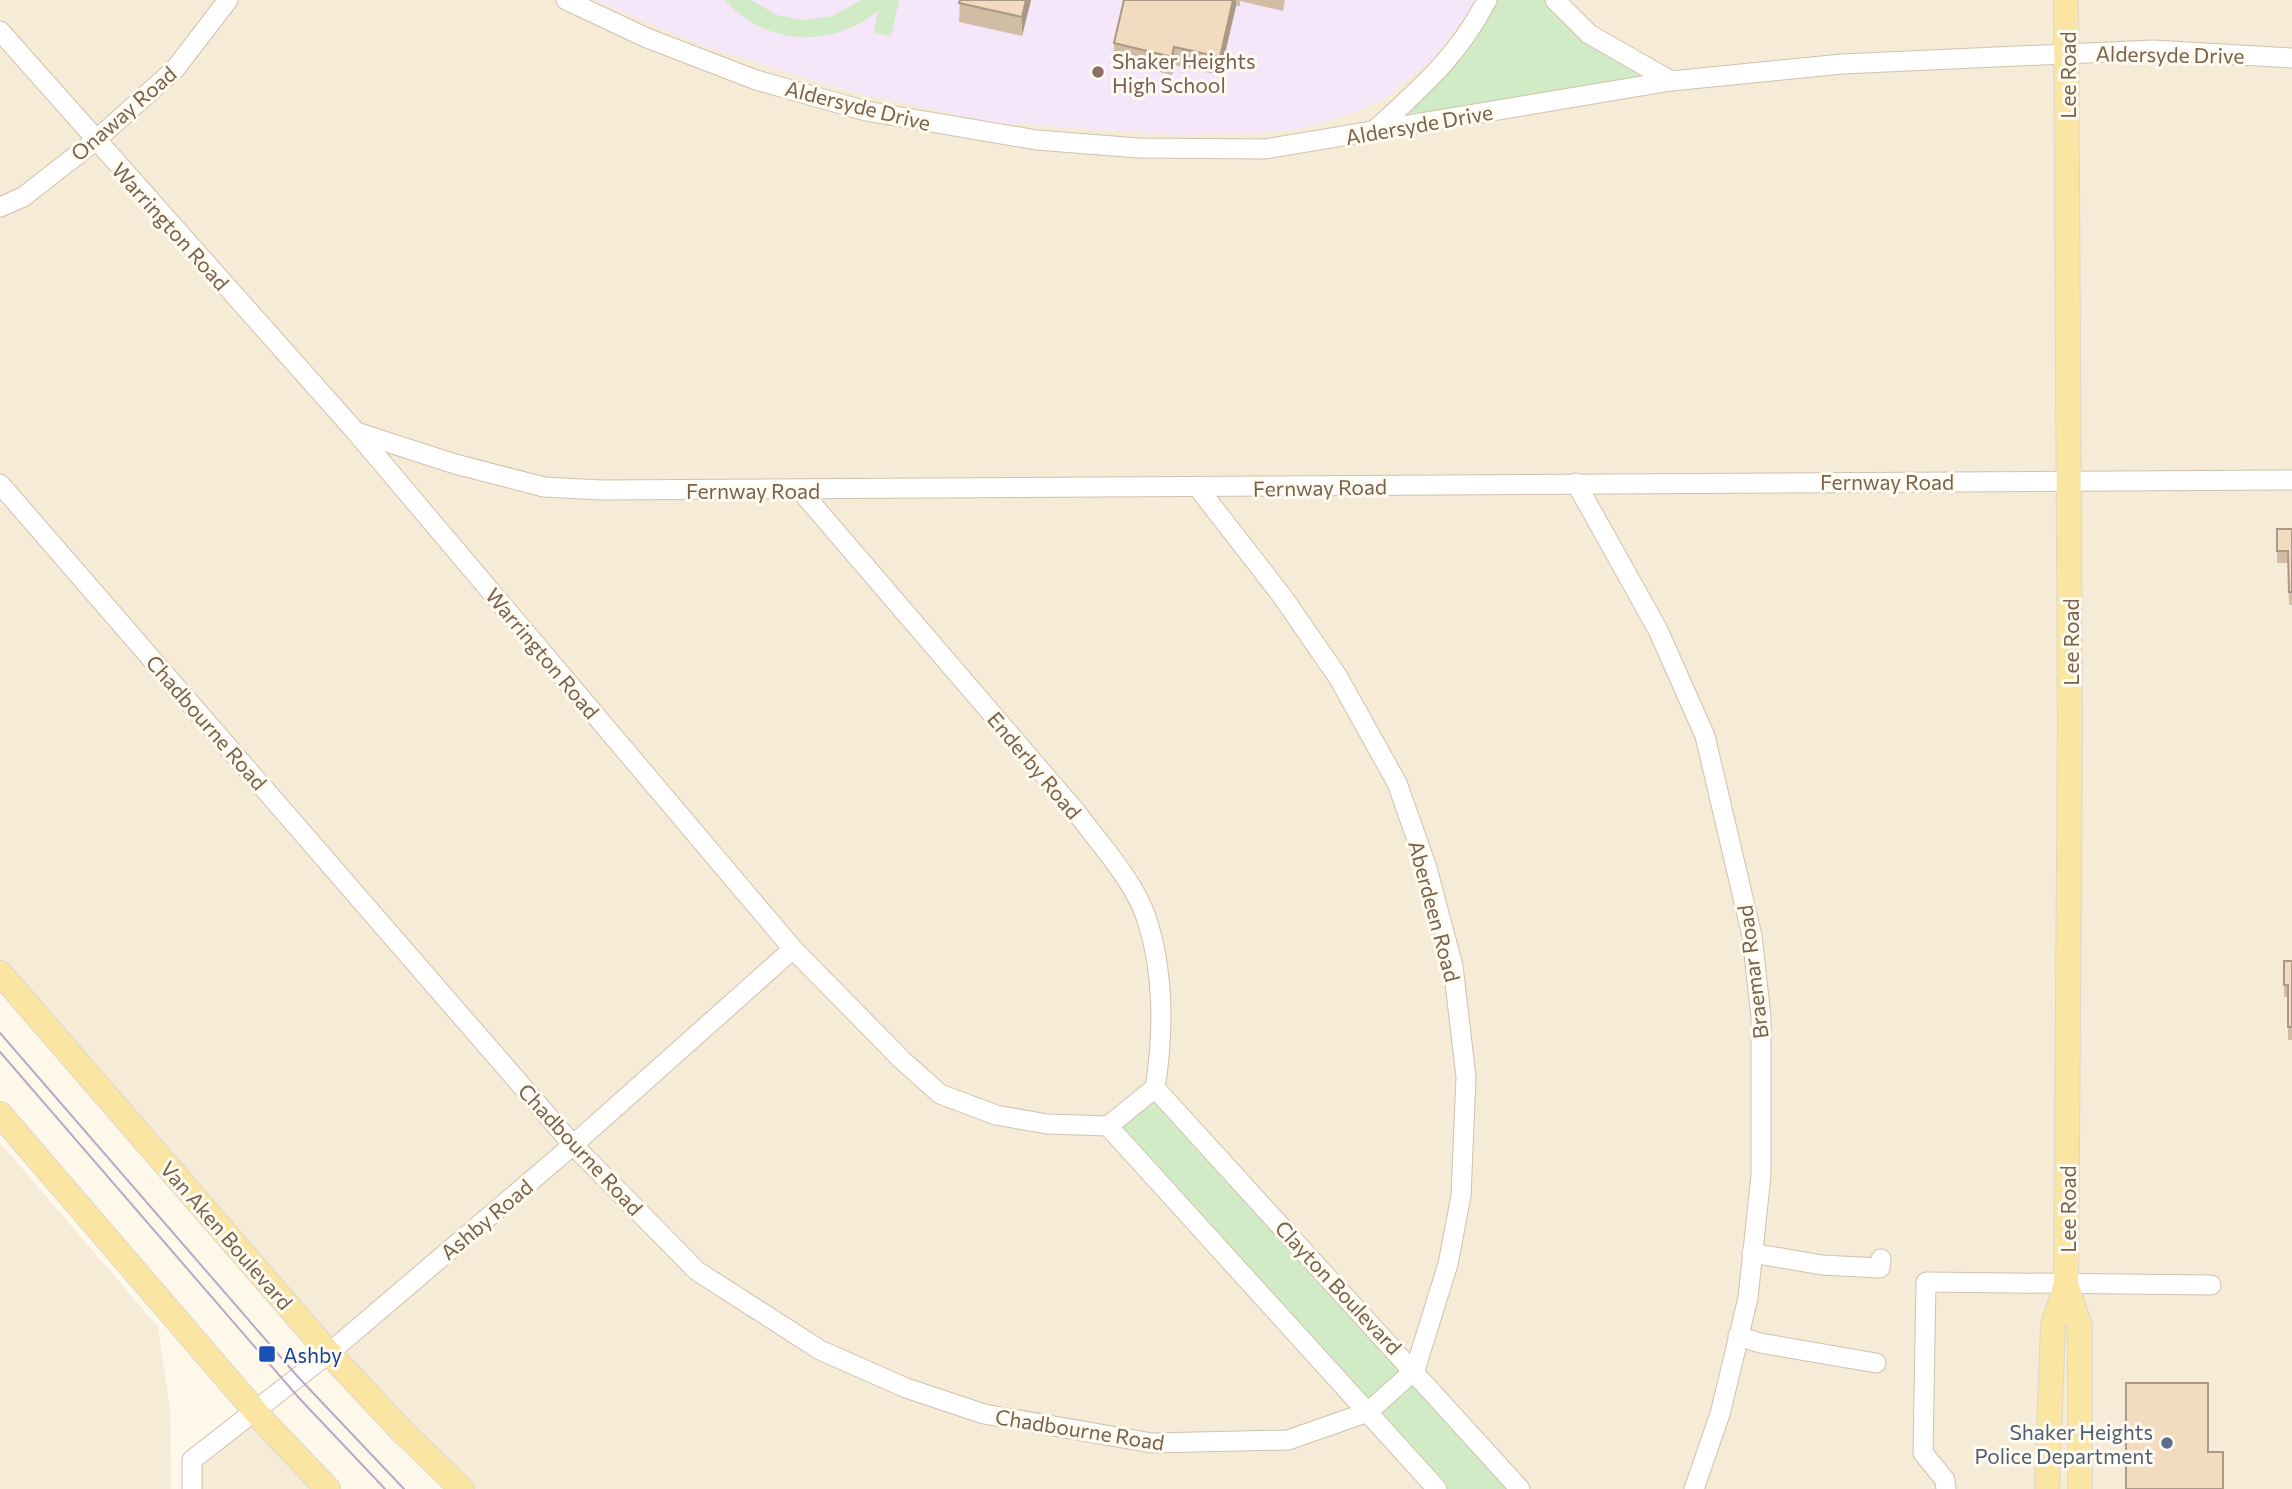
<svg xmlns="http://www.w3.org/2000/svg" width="2292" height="1489" font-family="Commissioner,sans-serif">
<rect width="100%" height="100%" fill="#fdf8e9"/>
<g fill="#f5ebd7">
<polygon points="0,0 594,0 707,47 852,92 994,122 1176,135 1261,133 1304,128 1361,110 1386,96 1431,61 1467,14 1474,0 2292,0 2292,1489 462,1489 0,973"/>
<polygon points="0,1143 158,1327 170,1410 171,1489 0,1489"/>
<polygon points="255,1410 328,1489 192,1489 192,1460"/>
</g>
<polygon fill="#f5e6fa" points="594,0 1474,0 1467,14 1431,61 1386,97 1361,110 1304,128 1261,133 1176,135 994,122 852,92 707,47"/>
<g fill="#d1ebc7">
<path d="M725,0H751L777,15L804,20L832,16L861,0H899L891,36L874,32L878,11C831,49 765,46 725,0Z"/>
<polygon points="1487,0 1555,0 1671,81 1374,131"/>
<polygon points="1155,1088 1520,1489 1437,1489 1108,1126"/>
</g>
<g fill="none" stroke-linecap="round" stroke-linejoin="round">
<g stroke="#d0c1ae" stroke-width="21">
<g id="minor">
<polyline points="566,0 647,38 756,80 866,111 1037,140 1138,148 1265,149 1671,81 1842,64 2153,50 2292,58"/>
<polyline points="1555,0 1589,34 1671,81"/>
<polyline points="0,31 356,432 793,949 902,1060 940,1094 996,1115 1047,1124 1108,1126 1155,1088"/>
<path d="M1374,131C1419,89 1458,57 1487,0"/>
<polyline points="0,207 23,197 95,141 175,69 228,0"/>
<polyline points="356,432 455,464 544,487 602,490 2292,480"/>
<polyline points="1576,483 1658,630 1705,736 1752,936 1761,1017 1761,1175 1748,1298 1720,1414 1694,1489"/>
<polyline points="0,484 573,1145 697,1271 820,1350 906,1388 984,1414 1152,1443 1288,1440 1368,1412 1415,1370 1448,1264 1461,1196 1466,1077 1453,966 1427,868 1397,783 1338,677 1282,596 1199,489"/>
<path d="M800,490L1077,813C1099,843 1134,881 1146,917C1164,970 1164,1033 1155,1088"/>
<polyline points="1155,1088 1520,1489"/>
<polyline points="1108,1126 1437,1489"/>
<polyline points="1752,1253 1822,1265 1880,1268 1881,1259"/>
<polyline points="1738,1336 1760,1343 1876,1363"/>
<polyline points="192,1489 192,1460 329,1353 573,1145 793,949"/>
<polyline points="1946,1489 1945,1480 1923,1453 1926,1282 2211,1285"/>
</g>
</g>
<g stroke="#dcd6d0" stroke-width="26">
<g id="major">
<polyline points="2066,0 2070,725 2066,1284 2080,1327 2080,1489"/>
<polyline points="0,973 329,1353 401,1430 462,1489"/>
<polyline points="0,1114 268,1426 328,1489"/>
<polyline points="2047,1489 2053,1326 2066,1284"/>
</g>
</g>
<use href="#minor" stroke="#fff" stroke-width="19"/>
<use href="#major" stroke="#fbe5a2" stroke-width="24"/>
<g stroke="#bca6c8" stroke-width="2">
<polyline points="0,1033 298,1377 404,1489"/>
<polyline points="0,1052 299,1398 385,1489"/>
</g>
</g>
<g fill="#d1bca5">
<polygon points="960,0 1031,0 1022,36 959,22"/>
<polygon points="1124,0 1285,0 1283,11 1240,1 1240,6 1236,6 1220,75 1174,65 1172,75 1114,61 1114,43"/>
<polygon points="2277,529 2292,529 2292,605 2289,605 2288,563 2277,563"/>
<polygon points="2284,961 2292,961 2292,1040 2288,1040 2288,997 2284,997"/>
</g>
<g fill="#aa9986">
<polygon points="1026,0 1031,0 1022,36 1022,17"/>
<polygon points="1233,0 1236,0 1236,6 1220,75 1220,57"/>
<polygon points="1174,47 1174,65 1172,75 1172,57"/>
</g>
<g fill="#f3dbc0" stroke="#aa9986" stroke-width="2">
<polygon points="960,0 1026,0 1022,17 959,3"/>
<polygon points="1124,0 1233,0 1220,57 1174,47 1172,57 1114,43"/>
<polygon points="2277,529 2292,529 2292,592 2289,592 2288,551 2277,551"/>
<polygon points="2284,961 2292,961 2292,1027 2288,1027 2288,985 2284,985"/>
<polygon points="2126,1383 2208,1383 2208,1452 2223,1452 2223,1489 2126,1489"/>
</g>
<circle fill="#8d6e63" stroke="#fffbf0" stroke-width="2.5" cx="1098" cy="72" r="7"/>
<rect fill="#1a4fb4" stroke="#fffbf0" stroke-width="2.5" x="258" y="1345" width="18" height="18" rx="3.5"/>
<circle fill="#5c6f8a" stroke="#fffbf0" stroke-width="2.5" cx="2167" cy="1443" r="7"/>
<g text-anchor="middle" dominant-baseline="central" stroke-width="6" stroke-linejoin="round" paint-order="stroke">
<g font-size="21" fill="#79614c" stroke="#fffbf0">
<text transform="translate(2170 54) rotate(1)">Aldersyde Drive</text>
<text transform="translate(2067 75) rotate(-90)">Lee Road</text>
<text transform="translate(858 105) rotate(14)">Aldersyde Drive</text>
<text transform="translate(123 113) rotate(-41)">Onaway Road</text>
<text transform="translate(1419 124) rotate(-10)">Aldersyde Drive</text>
<text transform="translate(171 226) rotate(48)">Warrington Road</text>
<text x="1887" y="481">Fernway Road</text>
<text transform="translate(1320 487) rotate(-1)">Fernway Road</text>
<text x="753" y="490">Fernway Road</text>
<text transform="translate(2070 642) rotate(-90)">Lee Road</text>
<text transform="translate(543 653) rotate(50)">Warrington Road</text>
<text transform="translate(207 722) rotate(49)">Chadbourne Road</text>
<text transform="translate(1035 765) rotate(50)">Enderby Road</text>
<text transform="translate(1435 911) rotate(75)">Aberdeen Road</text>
<text transform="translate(1752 972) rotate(-97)">Braemar Road</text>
<text transform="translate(581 1149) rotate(47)">Chadbourne Road</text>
<text transform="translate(2067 1209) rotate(-90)">Lee Road</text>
<text transform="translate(486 1219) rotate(-40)">Ashby Road</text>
<text transform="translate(227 1235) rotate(49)">Van Aken Boulevard</text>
<text transform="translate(1339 1287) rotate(47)">Clayton Boulevard</text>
<text transform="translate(1080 1429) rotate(9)">Chadbourne Road</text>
</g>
<g font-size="21" fill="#785e54" stroke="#fffbf0" text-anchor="start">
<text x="1112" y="60">Shaker Heights<tspan x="1112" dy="24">High School</tspan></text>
</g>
<g font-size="21" fill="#164399" stroke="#fffbf0" text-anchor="start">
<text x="283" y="1354">Ashby</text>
</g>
<g font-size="21" fill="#4e5e75" stroke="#fffbf0" text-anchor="end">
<text x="2153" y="1431">Shaker Heights<tspan x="2153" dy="24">Police Department</tspan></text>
</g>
</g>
</svg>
